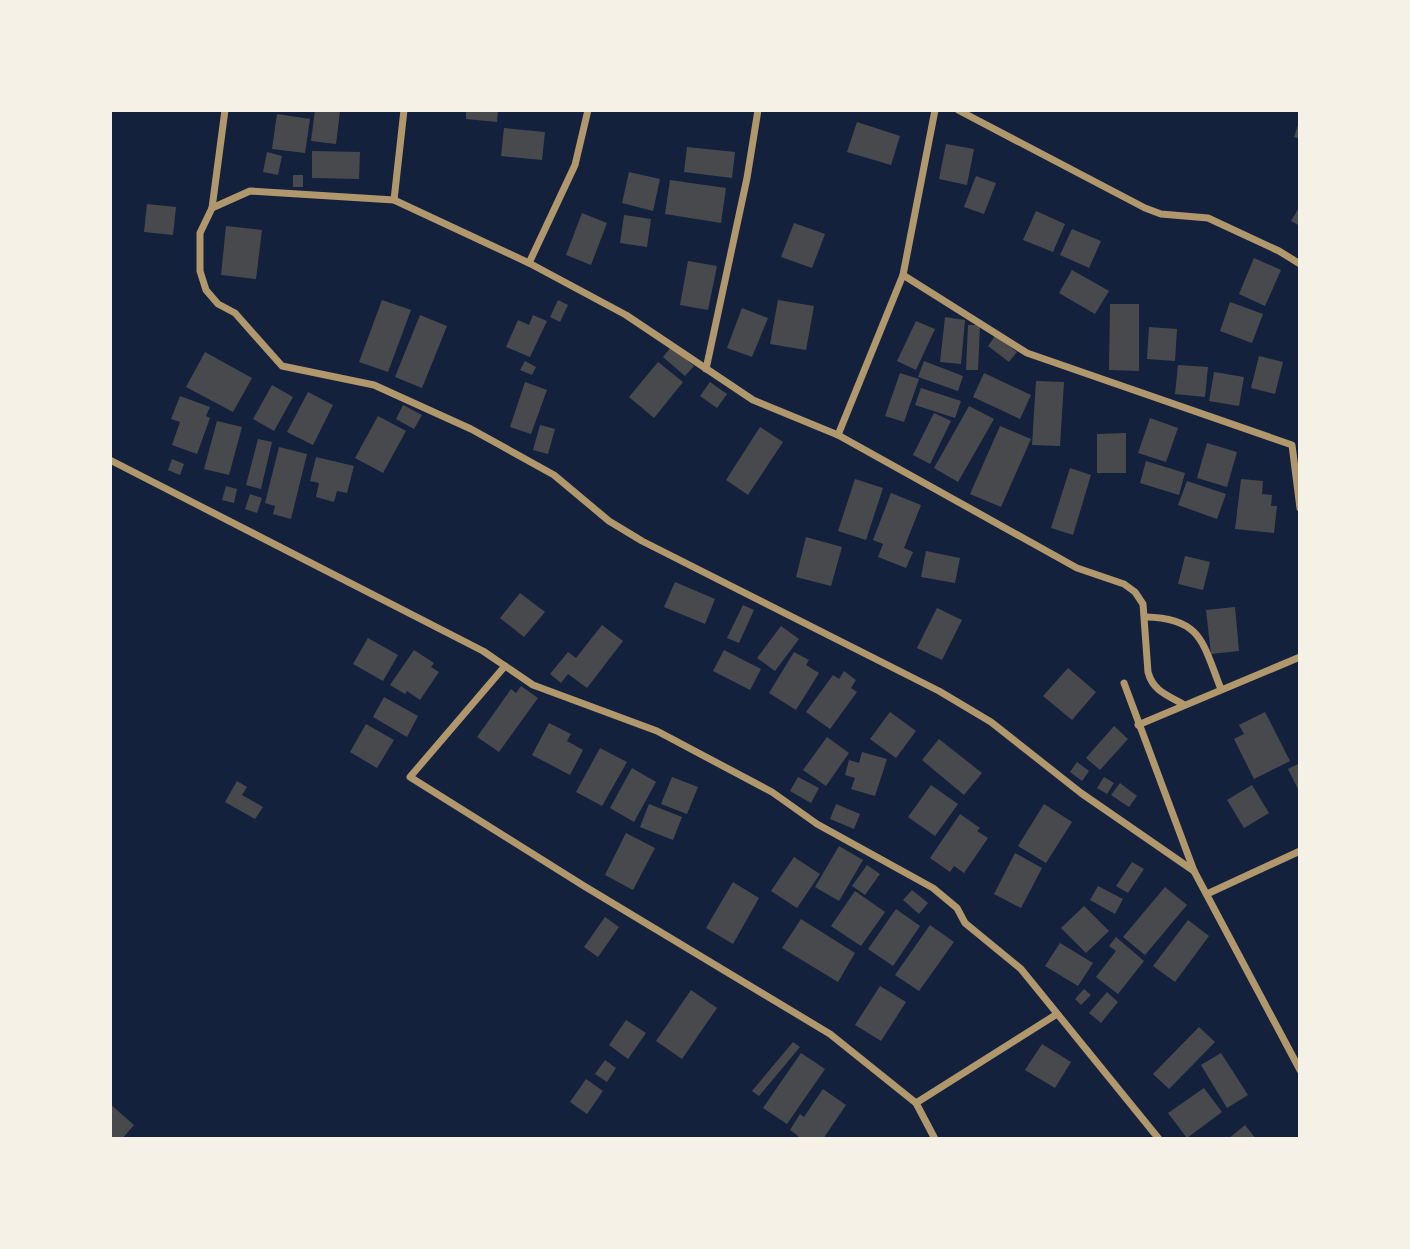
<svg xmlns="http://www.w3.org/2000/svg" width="1410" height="1249" font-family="'IBM Plex Sans',sans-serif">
<rect width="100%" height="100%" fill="#14213d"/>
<g fill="#48494c">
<polygon points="315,110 340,111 336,144 311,141"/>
<polygon points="466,110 498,110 497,122 466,119"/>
<polygon points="277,114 310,119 305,153 272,149"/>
<polygon points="1300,119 1300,139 1294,137"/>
<polygon points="857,122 900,136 891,165 847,152"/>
<polygon points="504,128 545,132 542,160 501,156"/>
<polygon points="946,144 974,149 967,185 939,179"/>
<polygon points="687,147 735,152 732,178 684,172"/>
<polygon points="312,151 360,152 359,179 312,178"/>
<polygon points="267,152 282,156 278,175 263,172"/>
<polygon points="629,172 660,179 653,211 622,203"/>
<rect x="293" y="175" width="10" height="12"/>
<polygon points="976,176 996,183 984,214 964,207"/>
<polygon points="670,180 726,188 721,223 665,214"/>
<polygon points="147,204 176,207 173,235 144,232"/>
<polygon points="1300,206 1300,226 1291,221"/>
<polygon points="1036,211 1065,224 1053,252 1023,240"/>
<polygon points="582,213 607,223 591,265 566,255"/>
<polygon points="624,215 651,219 647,247 620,243"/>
<polygon points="794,223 825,234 812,268 781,257"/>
<polygon points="226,226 262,230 256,279 221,275"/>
<polygon points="1072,229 1101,241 1089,268 1060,255"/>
<polygon points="1254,258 1281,270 1265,306 1239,294"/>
<polygon points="688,261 717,266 708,310 680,305"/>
<polygon points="1072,270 1109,291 1095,314 1059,293"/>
<polygon points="382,300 411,310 388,372 359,362"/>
<polygon points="558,300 568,305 560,322 550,317"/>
<polygon points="778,300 814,306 806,350 770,344"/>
<polygon points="1230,302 1263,314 1252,343 1220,331"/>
<polygon points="1110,304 1139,304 1139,371 1109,370"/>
<polygon points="742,308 768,318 752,357 727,348"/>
<polygon points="420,315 447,326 422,388 395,377"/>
<polygon points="533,315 547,321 530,357 506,347 518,320 529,325"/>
<polygon points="945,317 965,320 961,364 940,362"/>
<polygon points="916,321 935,329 916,370 897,361"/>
<polygon points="968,325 980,325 978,370 966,370"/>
<polygon points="1149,327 1177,329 1175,361 1147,359"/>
<polygon points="995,336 1017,352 1009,362 988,346"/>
<polygon points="671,347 694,366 685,376 663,357"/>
<polygon points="205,352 252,378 233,412 186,387"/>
<polygon points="1259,356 1283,362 1275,394 1251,388"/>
<polygon points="525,361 536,367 532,375 520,370"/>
<polygon points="924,361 963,376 958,391 918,377"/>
<polygon points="658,362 683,382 654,418 629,397"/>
<polygon points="1178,365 1208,367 1205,397 1175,394"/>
<polygon points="1214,372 1244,377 1239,406 1209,401"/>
<polygon points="900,373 919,379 904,422 885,416"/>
<polygon points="984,373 1031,395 1020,419 973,397"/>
<polygon points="1036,381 1064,382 1060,446 1032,445"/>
<polygon points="525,382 547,390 531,434 510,427"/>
<polygon points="710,382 727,394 717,408 700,396"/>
<polygon points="272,385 293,397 274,431 253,419"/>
<polygon points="921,388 961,401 955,418 915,405"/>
<polygon points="308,392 333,405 313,445 287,432"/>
<polygon points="180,396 210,407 206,416 210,418 197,454 172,445 180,422 171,419"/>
<polygon points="403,405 422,415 414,429 396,419"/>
<polygon points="969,406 994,419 958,482 934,468"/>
<polygon points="934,413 951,421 930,464 913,455"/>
<polygon points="378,416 406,431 383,473 355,458"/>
<polygon points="1150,418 1178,428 1166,462 1138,453"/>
<polygon points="217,421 242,427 229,475 204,469"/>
<polygon points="540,425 555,429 548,454 533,450"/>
<polygon points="1000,426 1031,439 1001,507 970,494"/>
<polygon points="760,427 783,442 748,495 726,480"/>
<polygon points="1126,433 1126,473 1097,473 1097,434"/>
<polygon points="258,439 272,442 261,489 246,485"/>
<polygon points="1207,443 1237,452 1227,487 1197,478"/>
<polygon points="279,447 307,454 291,519 273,514 275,506 265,503"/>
<polygon points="316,457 354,466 347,493 337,491 334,502 316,497 319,483 310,481"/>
<polygon points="172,459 184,464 180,475 168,470"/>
<polygon points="1146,461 1185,473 1179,495 1140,483"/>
<polygon points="1070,468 1091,475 1073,535 1051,528"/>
<polygon points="855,479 883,488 866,540 838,531"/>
<polygon points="1241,479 1263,481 1262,494 1272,495 1271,506 1277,506 1274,533 1235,529"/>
<polygon points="1187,481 1226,494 1217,519 1178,505"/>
<polygon points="226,486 237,489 234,503 222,500"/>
<polygon points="891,493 921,505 904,548 913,552 906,568 878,557 883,544 873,540"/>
<polygon points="250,494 262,498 257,513 245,509"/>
<polygon points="806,537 842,547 831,586 796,577"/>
<polygon points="926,551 960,558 955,583 921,577"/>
<polygon points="1185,556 1210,562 1203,590 1178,584"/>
<polygon points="675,582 715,599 705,624 664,607"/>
<polygon points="520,593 545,612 524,637 500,618"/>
<polygon points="743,605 754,610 739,643 727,638"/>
<polygon points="1235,607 1239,651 1211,654 1206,610"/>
<polygon points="937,608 962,620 942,660 917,648"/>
<polygon points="602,625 623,641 587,688 568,674 561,683 550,674 568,652 576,658"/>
<polygon points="781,626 799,639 775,671 757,658"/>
<polygon points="368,638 398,655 383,681 353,664"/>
<polygon points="414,650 434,663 431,667 439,672 420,700 407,691 405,694 390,685"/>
<polygon points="724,650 761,669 750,690 713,671"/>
<polygon points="794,652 809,660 806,665 819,673 796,710 769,693"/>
<polygon points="1068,668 1096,692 1072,720 1043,696"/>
<polygon points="844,671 856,680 851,688 857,692 830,729 806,712 833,675 839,679"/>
<polygon points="521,686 538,698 499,752 477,737 511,689 516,693"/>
<polygon points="384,697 418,716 407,737 373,717"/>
<polygon points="890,712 916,731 896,758 870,739"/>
<polygon points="1265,712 1290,761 1254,779 1234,739 1244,734 1239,725"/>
<polygon points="549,723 571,734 567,741 583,750 570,775 532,755"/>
<polygon points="366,724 394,740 377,768 350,752"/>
<polygon points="1114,726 1128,739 1100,770 1086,758"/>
<polygon points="827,737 849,753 826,786 803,770"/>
<polygon points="939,739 982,773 964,795 922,760"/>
<polygon points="600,748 627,762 602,806 576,792"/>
<polygon points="862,752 887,759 875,796 851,789 855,778 845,775 849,760 859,763"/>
<polygon points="1077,762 1089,771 1082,781 1070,772"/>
<polygon points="1300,763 1300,793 1288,769"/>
<polygon points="632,768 656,782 634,822 610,808"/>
<polygon points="672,777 698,787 687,814 661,804"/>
<polygon points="798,777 819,788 811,803 790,791"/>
<polygon points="1104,777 1114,783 1107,794 1097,788"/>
<polygon points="237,781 247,787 242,795 263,807 255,819 225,802"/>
<polygon points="1120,783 1137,796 1129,807 1111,795"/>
<polygon points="931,785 958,804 935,836 908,817"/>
<polygon points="1252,785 1269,813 1244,828 1227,800"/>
<polygon points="649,804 682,817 673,840 640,827"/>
<polygon points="836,804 860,814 854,829 830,819"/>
<polygon points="1044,804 1072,822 1046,863 1018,846"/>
<polygon points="960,814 980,828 977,831 988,838 964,873 954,866 950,872 930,858"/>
<polygon points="626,833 655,848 633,890 605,875"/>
<polygon points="839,846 863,860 839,901 815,887"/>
<polygon points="1015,853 1042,868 1021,908 994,894"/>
<polygon points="794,857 820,874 797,908 771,891"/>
<polygon points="1132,862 1144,869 1128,893 1116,886"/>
<polygon points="867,865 880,874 865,895 852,886"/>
<polygon points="733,882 759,898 733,944 706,928"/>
<polygon points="1098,886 1123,899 1115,914 1090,900"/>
<polygon points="1165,887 1187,905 1145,955 1123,937"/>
<polygon points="912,890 928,903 919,914 903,900"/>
<polygon points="855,891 885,912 861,946 831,926"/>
<polygon points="1084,906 1109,931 1086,953 1061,928"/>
<polygon points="896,909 920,926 893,966 868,949"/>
<polygon points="605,917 619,927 598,957 584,947"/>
<polygon points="801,919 855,953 838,982 782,948"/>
<polygon points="1188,920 1209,936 1175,982 1153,966"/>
<polygon points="930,925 954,942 919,991 895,975"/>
<polygon points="1116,937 1144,961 1118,994 1096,977 1116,951 1109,946"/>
<polygon points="1060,943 1093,963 1078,986 1045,966"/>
<polygon points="880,986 906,1002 881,1041 855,1025"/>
<polygon points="1084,989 1091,995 1081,1005 1075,999"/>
<polygon points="691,990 717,1008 682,1059 656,1041"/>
<polygon points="1107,992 1118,1002 1101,1023 1089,1013"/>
<polygon points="626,1020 646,1033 628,1059 609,1045"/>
<polygon points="1199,1027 1215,1042 1169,1089 1153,1074"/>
<polygon points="793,1042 800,1047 759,1096 752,1091"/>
<polygon points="1042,1044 1071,1062 1055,1088 1025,1070"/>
<polygon points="801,1053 825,1069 787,1124 763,1108"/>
<polygon points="1221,1053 1248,1095 1227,1108 1201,1065"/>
<polygon points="605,1060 616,1068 607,1082 595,1074"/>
<polygon points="586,1079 603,1091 587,1114 570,1102"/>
<polygon points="1204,1088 1222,1112 1187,1138 1168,1113"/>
<polygon points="823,1089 846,1105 823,1139 802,1139 790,1130 800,1114 804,1117"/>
<polygon points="110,1104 134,1125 122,1139 110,1139"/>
<polygon points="1245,1125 1256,1139 1228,1139"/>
</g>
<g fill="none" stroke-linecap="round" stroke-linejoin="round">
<g stroke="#b1986c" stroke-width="7">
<path d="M588,110L575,165L529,263L626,315L753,400L838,435L1077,568L1124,584L1135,592L1143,604L1148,672C1153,691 1167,695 1183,704"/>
<polyline points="958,110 1145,208 1161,214 1208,218 1279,251 1300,264"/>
<polyline points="394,200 404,110"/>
<polyline points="212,208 225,110"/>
<polyline points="529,263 394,200 250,191 212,208 200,233 200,271 206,290 218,304 235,313 282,366 374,385 471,429 554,475 609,521 642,541 939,691 991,722 1081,793 1194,871"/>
<polyline points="903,275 1027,353 1292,445 1300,508"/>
<polyline points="706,369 747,178 758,110"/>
<polyline points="838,435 903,275 935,110"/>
<polyline points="110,460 483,651 533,685 657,731 772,792 817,824 933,888 957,908 965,923 1021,969 1159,1139"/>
<path d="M1146,617C1202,618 1203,644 1221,689"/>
<polyline points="505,666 410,777 584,886 830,1034 916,1103 935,1139"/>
<polyline points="1124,683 1194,871 1300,1070"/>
<polyline points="1138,725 1300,657"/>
<polyline points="1207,894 1300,851"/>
<polyline points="916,1103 1057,1014"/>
</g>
</g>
<rect width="1410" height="1249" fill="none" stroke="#f6f1e7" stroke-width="224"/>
</svg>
